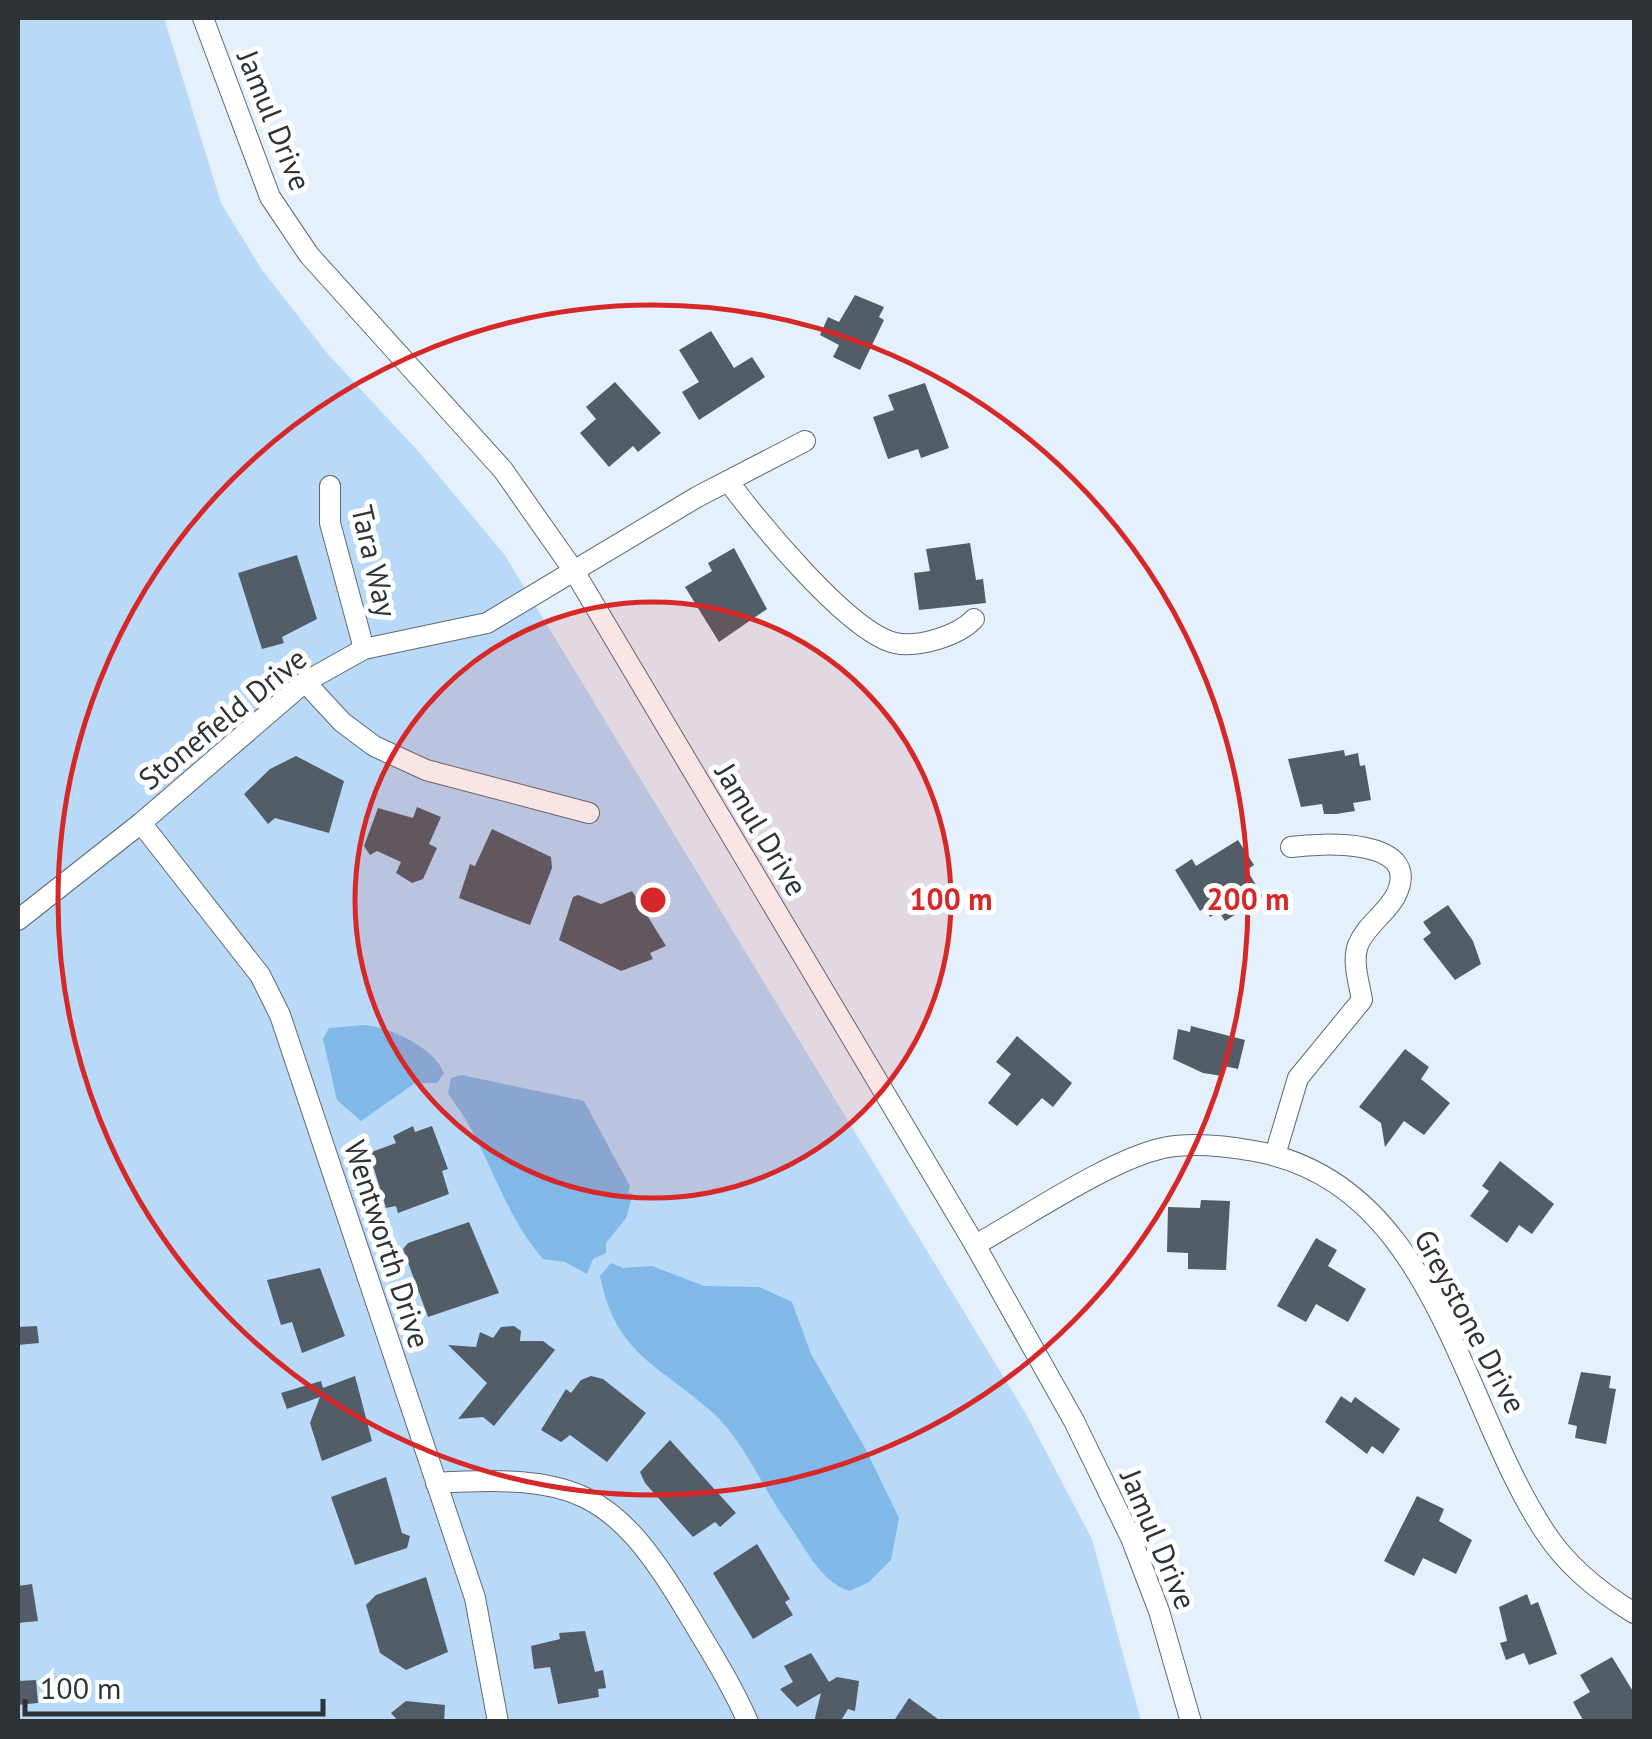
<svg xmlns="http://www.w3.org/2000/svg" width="1652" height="1739" font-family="'PT Sans',sans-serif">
<rect width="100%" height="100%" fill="#e4f1fc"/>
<polygon fill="#b8daf8" points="18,18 164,18 221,203 262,270 327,353 418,451 504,554 1026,1414 1092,1539 1141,1721 18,1721"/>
<g fill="#80b8e8">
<path d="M365,1025C391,1028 434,1047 444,1073L437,1083H415L361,1121L337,1100L323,1039L329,1028Z"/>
<path d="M462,1075L584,1101L630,1186L628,1193L633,1194L626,1218L606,1243V1253L593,1259L587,1274L565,1262L543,1259C498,1207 490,1147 448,1094L451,1078Z"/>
<path d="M611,1263L623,1268L652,1266L704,1286L759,1287L792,1302L811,1354L865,1448L899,1518L891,1560L869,1582L850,1591C820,1583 803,1543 785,1519C761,1485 744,1441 712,1412C658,1364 616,1355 600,1276Z"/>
</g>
<g fill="#525d67">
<polygon points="855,295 884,307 879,317 884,320 860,370 833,357 839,345 820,335 828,317 839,322"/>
<polygon points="711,331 734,368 752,357 765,377 699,420 682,392 699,382 679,350"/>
<polygon points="615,382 661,433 638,452 633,446 609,467 580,433 596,419 586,407"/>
<polygon points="925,383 949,448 921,458 918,449 888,459 873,417 894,410 888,395"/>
<polygon points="970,543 976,580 983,579 986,603 919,610 914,573 930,571 926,549"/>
<polygon points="734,548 767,609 719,642 685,587 712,571 708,563"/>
<polygon points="297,555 317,619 282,637 284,643 262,649 238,573"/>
<polygon points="1344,750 1345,756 1358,753 1360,766 1365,765 1371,800 1353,803 1355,811 1336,814 1324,814 1322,804 1301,807 1288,759"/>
<polygon points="296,756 344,781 329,833 275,818 268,824 244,794 270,769"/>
<polygon points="417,807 441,817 429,844 437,848 423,879 412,883 396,873 401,862 377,851 370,855 364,846 378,808 413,818"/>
<polygon points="492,829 551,857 552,868 530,925 459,898 470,864 475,866"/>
<polygon points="1238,840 1254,865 1247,870 1263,897 1225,921 1219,912 1210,917 1204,908 1200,911 1175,870 1192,859 1196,866"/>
<polygon points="632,891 666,946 650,953 653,959 621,971 559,940 573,897 578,895 601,904"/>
<polygon points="1448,905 1473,941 1481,964 1455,980 1423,939 1431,933 1423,922"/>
<polygon points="1191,1026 1245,1040 1238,1069 1224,1066 1222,1076 1203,1073 1173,1059 1178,1029 1190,1032"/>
<polygon points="1017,1036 1072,1083 1053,1107 1042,1098 1017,1126 988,1103 1011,1074 996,1062"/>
<polygon points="1405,1049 1429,1067 1421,1079 1450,1103 1424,1135 1404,1121 1385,1147 1381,1123 1359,1107"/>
<polygon points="413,1126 415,1132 432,1126 448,1169 442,1171 449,1194 398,1213 396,1206 386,1208 369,1153 396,1143 393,1136"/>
<polygon points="1500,1161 1554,1204 1532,1234 1519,1225 1507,1243 1470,1216 1489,1191 1482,1186"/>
<polygon points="1201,1200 1230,1201 1226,1270 1188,1269 1188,1253 1167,1252 1168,1207 1200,1208"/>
<polygon points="469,1222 499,1293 428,1317 403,1249 408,1243"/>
<polygon points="1316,1238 1337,1250 1328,1266 1366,1289 1348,1322 1316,1304 1306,1322 1277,1306"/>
<polygon points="320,1268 345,1336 302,1353 292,1322 281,1325 267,1280"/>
<polygon points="37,1326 39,1343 18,1345 18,1327"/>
<polygon points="514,1326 521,1331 520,1341 543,1341 555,1350 494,1426 483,1417 458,1419 487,1383 448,1345 476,1347 480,1332 493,1338 501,1327"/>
<polygon points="1581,1372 1611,1376 1609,1388 1616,1389 1606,1444 1575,1438 1577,1426 1568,1424"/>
<polygon points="355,1376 372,1441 322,1461 310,1423 320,1397 287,1409 281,1393 321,1381 323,1388"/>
<polygon points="591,1376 603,1379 646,1413 607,1462 570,1435 561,1442 541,1430 566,1389 571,1393 581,1380"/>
<polygon points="1341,1396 1351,1403 1355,1397 1400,1429 1383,1454 1372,1446 1367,1454 1325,1422"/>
<polygon points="670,1440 736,1513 720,1527 715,1522 693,1537 645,1483 640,1472"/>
<polygon points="386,1477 402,1533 410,1536 407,1548 355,1565 331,1497"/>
<polygon points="1417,1496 1444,1509 1439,1521 1472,1540 1456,1574 1423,1558 1414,1576 1384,1561"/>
<polygon points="757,1544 790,1599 785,1602 793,1615 753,1639 713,1573"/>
<polygon points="426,1577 448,1652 406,1670 380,1653 366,1605 376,1595"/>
<polygon points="32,1584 38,1621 18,1623 18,1586"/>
<polygon points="1527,1594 1531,1605 1538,1602 1557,1654 1529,1665 1524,1653 1506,1660 1500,1643 1507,1641 1499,1607"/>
<polygon points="585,1631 595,1672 603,1670 606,1688 598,1689 599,1697 558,1704 550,1667 534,1669 531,1646 560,1639 559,1633"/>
<polygon points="811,1653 829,1682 837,1677 859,1681 855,1711 848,1709 840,1722 814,1722 821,1693 797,1707 780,1689 793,1682 784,1666"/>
<polygon points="1612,1657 1634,1693 1634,1722 1584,1722 1573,1702 1590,1692 1580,1675"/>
<polygon points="36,1680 38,1703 18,1705 18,1681"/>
<polygon points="909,1698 942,1722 893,1722"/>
<polygon points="406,1701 445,1705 444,1722 399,1722 391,1713"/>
</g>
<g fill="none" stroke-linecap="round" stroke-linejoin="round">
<g stroke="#5f6a74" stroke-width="22">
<g id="minor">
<polyline points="203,18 270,197 309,255 503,470 574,571 975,1245 1074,1421 1131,1538 1159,1611 1191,1722"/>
<path d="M728,481C758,521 848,632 895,643C918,648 958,636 974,619"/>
<polyline points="330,486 330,523 364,649"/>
<polyline points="305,682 342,722 374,746 426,770 589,813"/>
<polyline points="141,823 260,975 280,1015 475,1598 498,1722"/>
<polyline points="18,920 141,823 305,682 364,649 487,623 697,497 805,441"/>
<path d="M1275,1155L1298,1078L1362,1000C1359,982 1352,962 1358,945C1366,925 1387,913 1396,895C1424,837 1320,843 1291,847"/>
<path d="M975,1245C1026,1217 1109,1160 1163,1148C1192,1142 1226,1146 1254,1151C1435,1183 1459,1402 1545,1532C1567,1566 1601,1593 1634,1613"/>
<path d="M436,1483C571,1475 612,1487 684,1607C706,1644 730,1681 748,1722"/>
</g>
</g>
<use href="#minor" stroke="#fff" stroke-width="20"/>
</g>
<circle cx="653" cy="900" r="298" fill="#d62828" fill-opacity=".12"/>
<g fill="none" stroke="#d62828" stroke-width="5">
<circle cx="653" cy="900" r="298"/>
<circle cx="653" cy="900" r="595"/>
</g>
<g text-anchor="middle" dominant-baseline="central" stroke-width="10" stroke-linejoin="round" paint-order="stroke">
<g font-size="30" fill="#2e3338" stroke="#fff">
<text transform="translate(275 120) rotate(68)">Jamul Drive</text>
<text transform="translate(375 561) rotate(77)">Tara Way</text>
<text transform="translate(222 718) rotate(-39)">Stonefield Drive</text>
<text transform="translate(762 829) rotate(59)">Jamul Drive</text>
<text transform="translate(388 1244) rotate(72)">Wentworth Drive</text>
<text transform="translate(1471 1321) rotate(62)">Greystone Drive</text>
<text transform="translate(1159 1539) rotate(67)">Jamul Drive</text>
</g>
</g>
<circle cx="653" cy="900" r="15" fill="#d62828" stroke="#fff" stroke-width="5"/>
<g font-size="30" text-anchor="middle" font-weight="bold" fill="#d62828" stroke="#fff" stroke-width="10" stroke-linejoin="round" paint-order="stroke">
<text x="951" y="910">100 m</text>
<text x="1248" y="910">200 m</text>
</g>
<rect width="1652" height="1739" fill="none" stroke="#2e3338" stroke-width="40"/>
<path d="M25 1699v15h298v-15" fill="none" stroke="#2e3338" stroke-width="5"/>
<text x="40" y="1699" font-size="30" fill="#2e3338" stroke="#ffffff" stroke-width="8" paint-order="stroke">100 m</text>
</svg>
